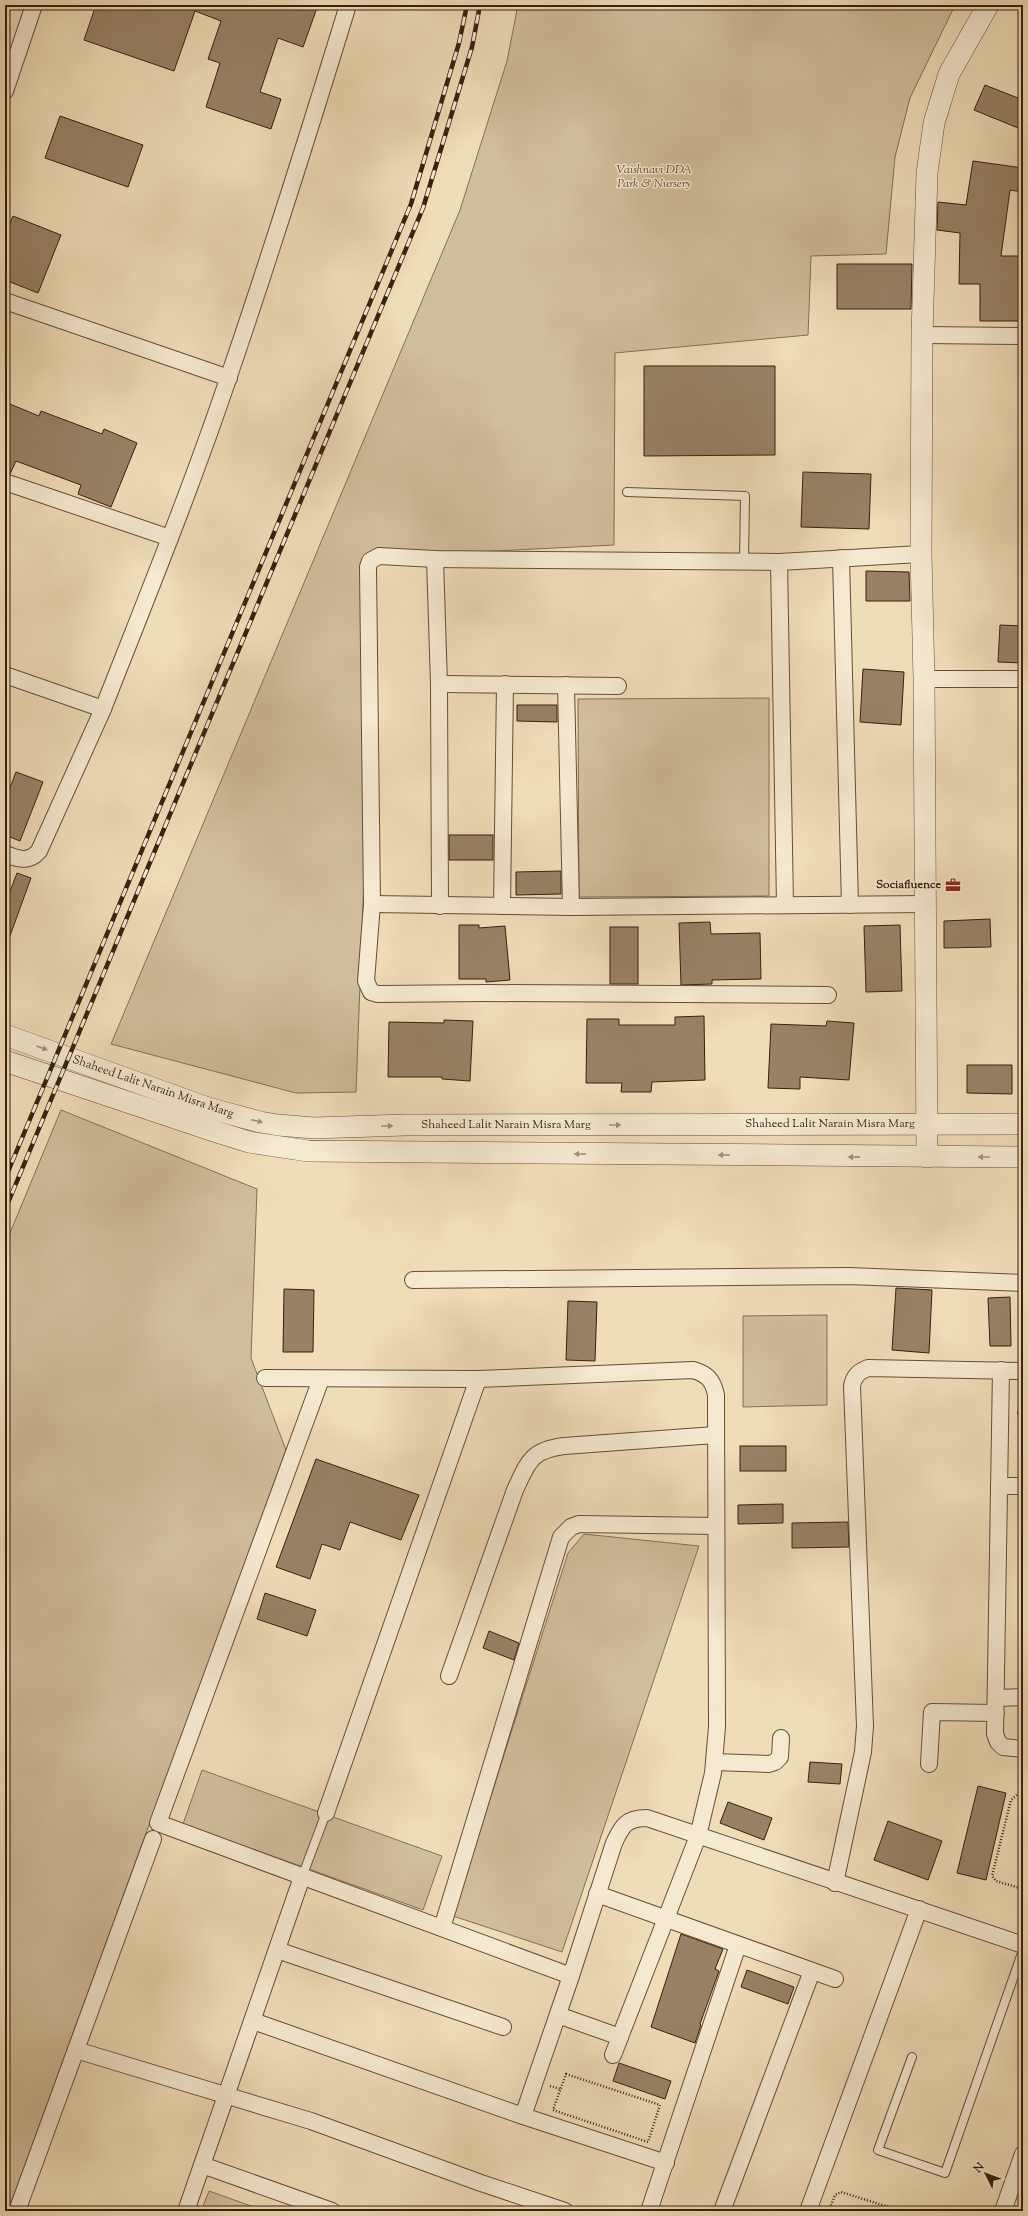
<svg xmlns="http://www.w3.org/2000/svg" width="1028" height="2216" font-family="'Sorts Mill Goudy',serif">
<rect width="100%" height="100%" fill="#efddb8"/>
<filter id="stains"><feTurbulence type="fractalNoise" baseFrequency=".005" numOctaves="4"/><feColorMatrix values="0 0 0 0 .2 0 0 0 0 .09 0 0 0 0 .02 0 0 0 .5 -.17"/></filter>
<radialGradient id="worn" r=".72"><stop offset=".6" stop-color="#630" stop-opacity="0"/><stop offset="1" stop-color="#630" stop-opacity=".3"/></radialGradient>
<g fill="#d0bd9b" stroke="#846e54">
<polygon points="518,5 955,5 910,98 895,157 886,254 811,256 808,335 615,353 614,545 376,557 356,1092 296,1093 111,1044 460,210 507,61"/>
<polygon points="769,698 769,896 579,897 578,699"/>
<polygon points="61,1110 257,1189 251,1358 286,1450 8,2211 5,2211 5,1245"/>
<polygon points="827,1315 827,1405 743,1407 743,1316"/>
<polygon points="584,1534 699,1546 562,1952 453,1916 568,1553"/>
<polygon points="202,1770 442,1856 423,1910 183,1824"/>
<polygon points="209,2191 265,2211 201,2211"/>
</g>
<g fill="#988266" stroke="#391f0e">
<polygon points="96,5 318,5 303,47 278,38 260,92 281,99 271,129 206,107 220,63 208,59 221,21 195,11 174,71 84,40"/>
<polygon points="985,85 1023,100 1023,130 974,110"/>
<polygon points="60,116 143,145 128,187 45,158"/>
<polygon points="973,161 1023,168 1023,192 1010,190 1001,256 1023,256 1021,321 980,321 980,284 959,284 960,233 937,230 938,202 966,205"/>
<polygon points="13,216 61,235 38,293 5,280 5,235"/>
<polygon points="837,264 912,264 911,309 837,309"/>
<polygon points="644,366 775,366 775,455 644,456"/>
<polygon points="5,402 39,416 41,411 102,434 104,429 137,443 111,507 78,494 81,485 16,461 10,474 5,473"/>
<polygon points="803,472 871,474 869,529 801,527"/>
<polygon points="866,571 909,572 910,601 866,601"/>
<polygon points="1000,625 1023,626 1023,663 998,662"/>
<polygon points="863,669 904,672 901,725 860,722"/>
<polygon points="517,705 557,705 557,722 517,721"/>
<polygon points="16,772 43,782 20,841 5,835 5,801"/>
<rect x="449" y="835" width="44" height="25"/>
<polygon points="561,871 561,894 516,895 516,872"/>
<polygon points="17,873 31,878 7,944 5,944 5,905"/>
<polygon points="990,919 991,947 944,948 944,921"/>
<polygon points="710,922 711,934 760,933 761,979 712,980 712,984 681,985 679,923"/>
<polygon points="459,925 479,925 479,928 505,926 510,980 486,982 486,979 459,979"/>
<polygon points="900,925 902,991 866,992 864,926"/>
<rect x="610" y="927" width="28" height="57"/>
<polygon points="704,1016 705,1080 652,1082 651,1092 621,1092 622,1083 586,1083 587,1019 619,1019 619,1025 675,1025 675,1017"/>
<polygon points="444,1020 473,1021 470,1081 442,1079 442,1077 388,1077 389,1022 444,1023"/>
<polygon points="827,1021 854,1023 849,1080 800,1077 800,1089 768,1088 771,1024 826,1026"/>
<polygon points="967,1065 1012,1065 1012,1094 967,1093"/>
<polygon points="896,1288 932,1290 929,1353 892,1350"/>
<polygon points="284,1289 314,1290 313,1352 283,1352"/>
<polygon points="1010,1297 1011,1346 990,1346 988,1298"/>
<polygon points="568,1301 597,1302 595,1361 566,1360"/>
<rect x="740" y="1446" width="46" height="25"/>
<polygon points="316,1459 419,1495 401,1540 350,1522 340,1550 322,1544 310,1579 276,1567"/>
<polygon points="783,1504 783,1523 738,1524 738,1505"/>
<polygon points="848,1522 849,1547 792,1548 792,1523"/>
<polygon points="265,1593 316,1610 307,1636 257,1619"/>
<polygon points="489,1631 519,1643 514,1660 483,1648"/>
<polygon points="810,1762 842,1764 840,1784 808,1782"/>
<polygon points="978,1786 1006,1793 986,1880 957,1873"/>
<polygon points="728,1802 772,1818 764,1840 720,1823"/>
<polygon points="888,1821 942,1841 928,1880 874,1860"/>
<polygon points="681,1934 723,1949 715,1969 719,1971 700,2024 701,2025 695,2043 651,2027"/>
<polygon points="747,1970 794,1987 788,2004 741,1987"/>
<polygon points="619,2063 671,2081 665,2099 613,2081"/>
</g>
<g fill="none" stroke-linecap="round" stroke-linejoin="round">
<g stroke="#664e38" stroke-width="10">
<g id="service">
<polyline points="627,492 745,496 744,561"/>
<polyline points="302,1877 326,1813"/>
<polyline points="912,2057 878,2150 945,2173 1023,1950"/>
</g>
</g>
<g stroke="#664e38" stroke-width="18">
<g id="minor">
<polyline points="5,91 34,5"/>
<polyline points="5,301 229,378"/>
<polyline points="922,335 1023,336"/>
<polyline points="5,482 170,538"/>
<polyline points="841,558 850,905"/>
<polyline points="435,559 439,684 440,906"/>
<polyline points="779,562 785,905"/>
<path d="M5,675L103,709C146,599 191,489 229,376C271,253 310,129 348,5"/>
<polyline points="924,679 1023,679"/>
<polyline points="439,684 618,686"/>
<polyline points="566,685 571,907"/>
<path d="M5,854C18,859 29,863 39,851L103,709"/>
<polyline points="372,904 571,907 925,904"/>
<polyline points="502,906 505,684"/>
<polyline points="828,995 487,993 378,994 371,992 366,981 372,904 368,567 370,561 379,556 435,559 779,562 921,554"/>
<polyline points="413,1280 849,1276 1023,1283"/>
<polyline points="1001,1370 995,1734 998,1742 1003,1747 1023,1749"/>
<path d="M265,1378L478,1379L693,1370C707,1374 713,1380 716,1395L717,1727L713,1773L698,1836L613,2055"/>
<polyline points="321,1379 158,1823 571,1976"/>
<polyline points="999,1486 1023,1486"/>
<path d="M449,1676L515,1490C528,1462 531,1450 564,1446L715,1435"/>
<polyline points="996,1698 1023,1697"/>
<polyline points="714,1762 769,1764 775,1762 780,1757 781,1738"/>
<polyline points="929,1764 932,1712 996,1713"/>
<polyline points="326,1813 478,1379"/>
<path d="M835,1883L863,1752L865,1726L852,1386C854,1376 858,1372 868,1368L1023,1371"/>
<polyline points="597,1894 835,1979"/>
<polyline points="442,1928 561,1537 571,1527 579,1524 716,1526"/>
<polyline points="277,1950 503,2027"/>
<polyline points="558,2015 620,2037"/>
<polyline points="253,2021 523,2116 666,2163"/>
<polyline points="76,2050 311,2121 481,2183 565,2211"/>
<path d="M523,2116L571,1976L614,1843C622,1826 626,1818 647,1818L1023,1945"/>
<polyline points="202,2165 332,2211"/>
<polyline points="17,2211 153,1839"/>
<polyline points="186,2211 302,1877"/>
<polyline points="649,2211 738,1945"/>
<polyline points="722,2211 812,1971"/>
<polyline points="808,2211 919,1909"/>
<polyline points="1003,2211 1023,2154"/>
</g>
</g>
<g stroke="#664e38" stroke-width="22">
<g id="tertiary">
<polyline points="5,1035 208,1108 260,1122 278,1125 314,1128 405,1125 1023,1124"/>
<polyline points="5,1061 220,1133 249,1142 308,1151 1023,1157"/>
<polyline points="927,1157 924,679 921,554 922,335 927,173 934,123 949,74 988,5"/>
</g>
</g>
<g stroke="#391f0e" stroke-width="2.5" stroke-dasharray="1 2" stroke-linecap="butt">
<polyline points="1017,1413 1023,1413"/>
<polyline points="1023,1795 1017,1795 1011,1800 992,1876 996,1881 1023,1889"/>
<polygon points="566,2074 660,2105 648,2142 553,2110"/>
<polyline points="550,2086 560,2089"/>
<polyline points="829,2211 835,2195 841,2192 901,2211"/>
</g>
<use href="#service" stroke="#f5e9d1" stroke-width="8"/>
<use href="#minor" stroke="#f5e9d1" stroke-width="16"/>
<use href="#tertiary" stroke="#f5e9d1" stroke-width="21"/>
<g stroke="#391f0e" stroke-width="4.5">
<g id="rail">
<polyline points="5,1179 411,204 459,43 467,5"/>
<polyline points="5,1210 423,208 472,47 480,5"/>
</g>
</g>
<use href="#rail" stroke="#f5e9d1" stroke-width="3" stroke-dasharray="9" stroke-linecap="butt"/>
</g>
<defs><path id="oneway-solid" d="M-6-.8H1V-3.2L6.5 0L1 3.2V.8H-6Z"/></defs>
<g fill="#a08e79">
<use href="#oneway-solid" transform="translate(42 1048) rotate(20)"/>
<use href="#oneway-solid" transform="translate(257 1121) rotate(13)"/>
<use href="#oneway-solid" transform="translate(615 1125)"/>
<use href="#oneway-solid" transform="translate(387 1126) rotate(-2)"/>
<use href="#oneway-solid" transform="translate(580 1154) rotate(-179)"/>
<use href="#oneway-solid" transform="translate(724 1155) rotate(-179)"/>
<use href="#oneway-solid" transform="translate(854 1157) rotate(-179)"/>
<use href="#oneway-solid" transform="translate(984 1157) rotate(180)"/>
</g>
<defs>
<g id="office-bare" transform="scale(1.2)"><path d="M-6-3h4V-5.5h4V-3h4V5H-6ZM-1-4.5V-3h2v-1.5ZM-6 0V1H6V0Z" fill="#8f2418" stroke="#f5e9d1" stroke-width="2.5" paint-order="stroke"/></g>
</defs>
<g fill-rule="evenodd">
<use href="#office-bare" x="953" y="885"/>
</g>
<g text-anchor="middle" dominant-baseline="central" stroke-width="3" stroke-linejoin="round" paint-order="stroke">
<g font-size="12" font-style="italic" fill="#5f4631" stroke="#f5e9d1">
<text x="654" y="170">Vaishnavi DDA<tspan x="654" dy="14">Park &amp; Nursery</tspan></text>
</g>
<g font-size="12" font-weight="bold" fill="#391f0e" stroke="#f5e9d1" text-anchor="end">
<text x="941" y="885">Sociafluence</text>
</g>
<g font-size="12" fill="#391f0e" stroke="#f5e9d1">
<text transform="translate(153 1087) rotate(19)">Shaheed Lalit Narain Misra Marg</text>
<text x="830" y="1124">Shaheed Lalit Narain Misra Marg</text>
<text x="506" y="1125">Shaheed Lalit Narain Misra Marg</text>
</g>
</g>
<rect width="1028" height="2216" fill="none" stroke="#efddb8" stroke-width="20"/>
<rect x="6" y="6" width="1016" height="2204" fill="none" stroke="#391f0e" stroke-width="2"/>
<rect x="10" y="10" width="1008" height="2196" fill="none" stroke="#391f0e"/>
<g transform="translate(986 2174) rotate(312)" stroke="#f5e9d1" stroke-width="3" paint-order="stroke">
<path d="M0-3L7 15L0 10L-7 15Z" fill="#391f0e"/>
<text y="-6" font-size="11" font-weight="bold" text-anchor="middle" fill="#391f0e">N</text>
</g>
<rect width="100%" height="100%" filter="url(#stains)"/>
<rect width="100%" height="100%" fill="url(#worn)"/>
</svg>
